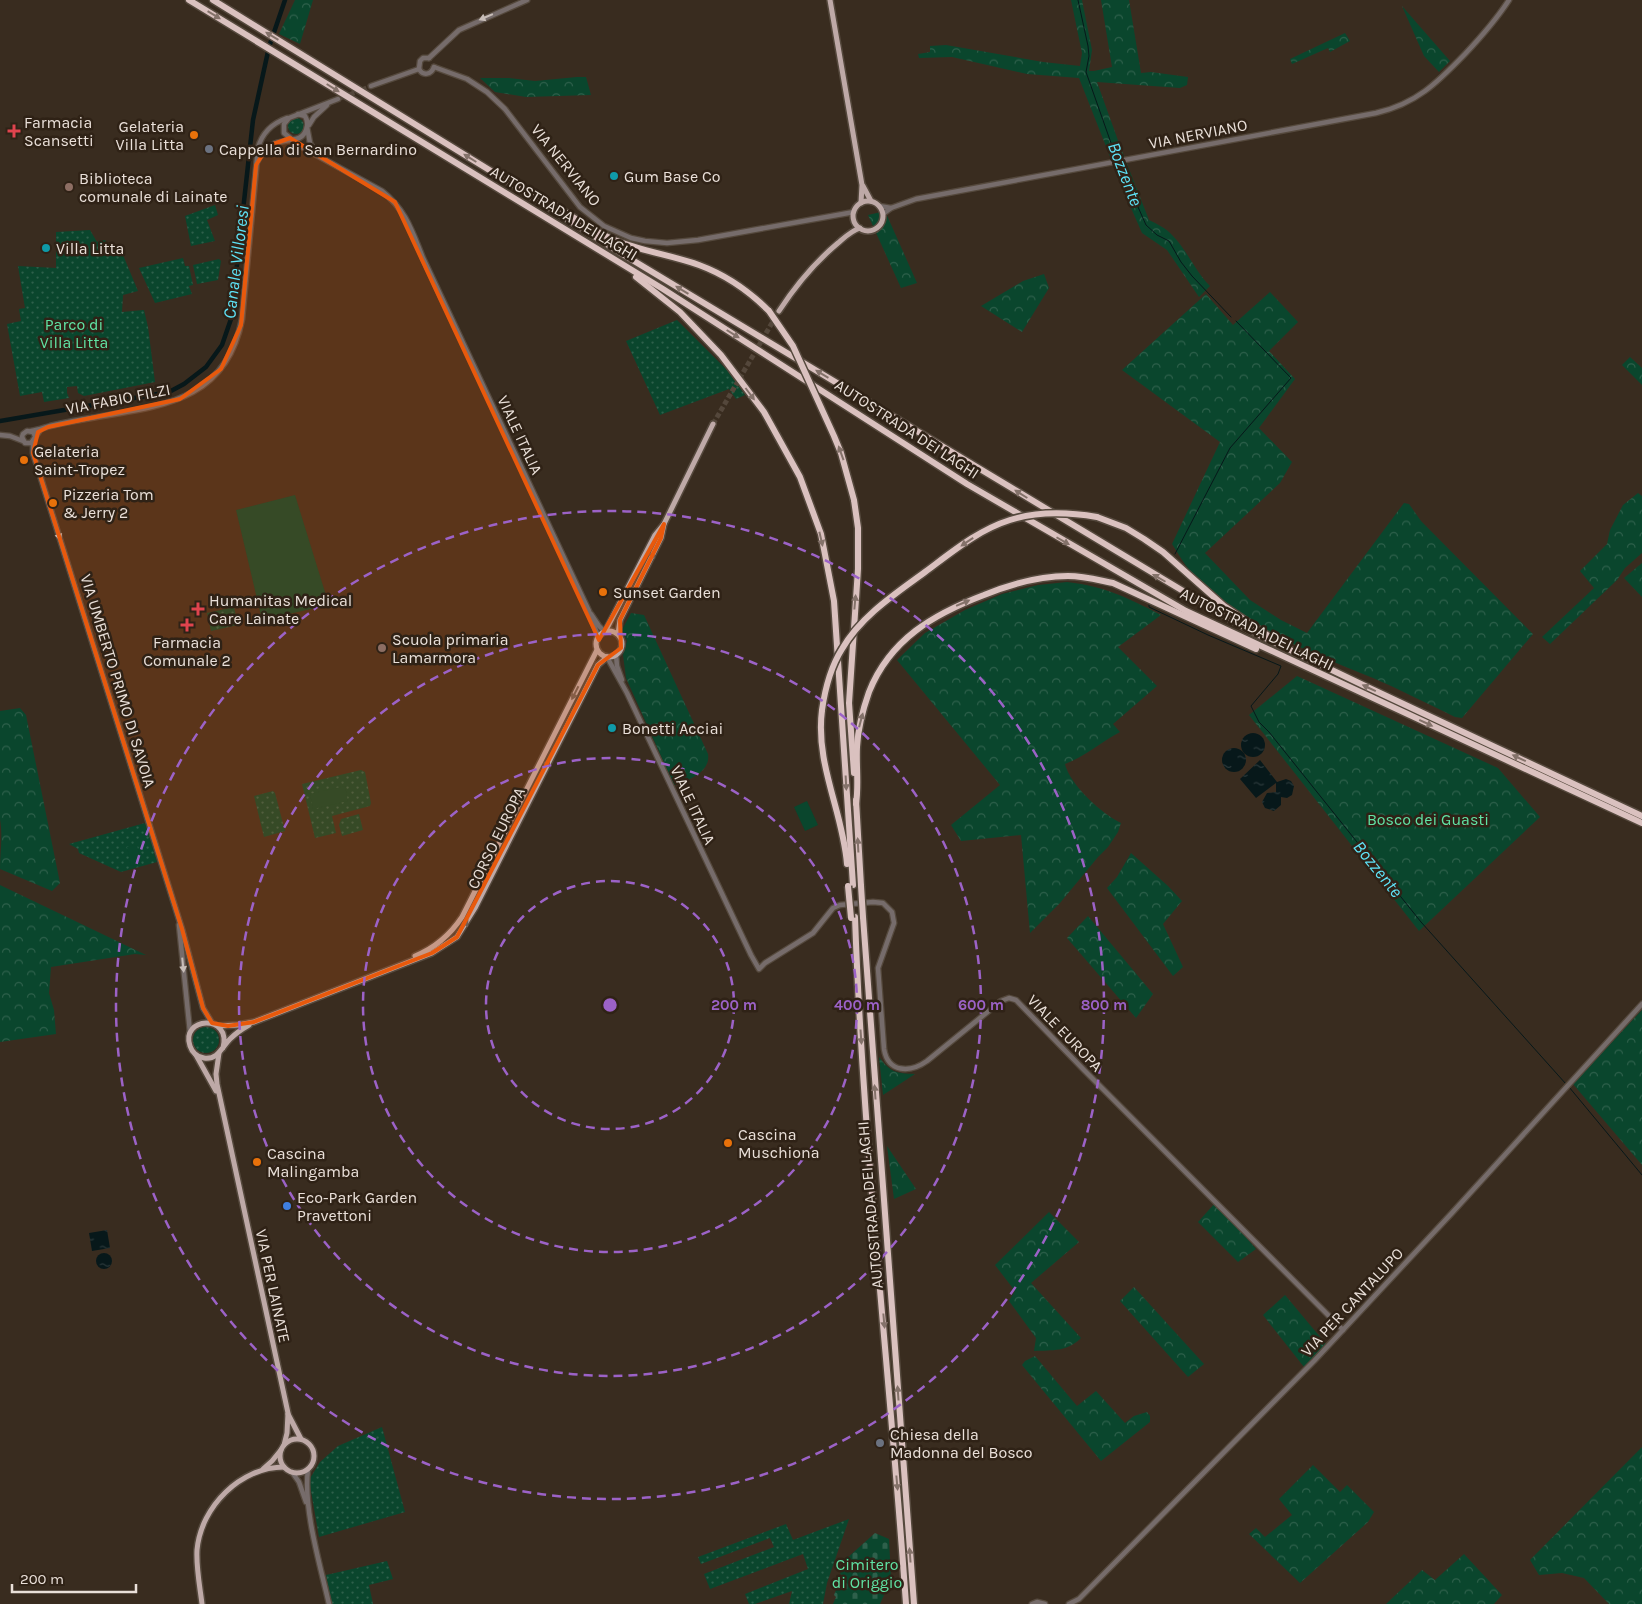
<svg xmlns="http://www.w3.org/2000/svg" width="1642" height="1604" font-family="Karla,sans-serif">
<defs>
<pattern id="grass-dots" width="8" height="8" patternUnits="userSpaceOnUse" patternTransform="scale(1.25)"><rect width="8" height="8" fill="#0a462d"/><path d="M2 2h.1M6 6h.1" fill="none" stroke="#2e604b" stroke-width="1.8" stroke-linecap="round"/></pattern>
<pattern id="forest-crowns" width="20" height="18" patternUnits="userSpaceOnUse" patternTransform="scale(1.25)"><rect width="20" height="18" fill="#0a462d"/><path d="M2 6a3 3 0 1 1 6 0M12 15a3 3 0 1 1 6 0" fill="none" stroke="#2e604b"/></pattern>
<pattern id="cemetery-stones" width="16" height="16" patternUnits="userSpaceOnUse" patternTransform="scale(1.25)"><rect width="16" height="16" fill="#0a462d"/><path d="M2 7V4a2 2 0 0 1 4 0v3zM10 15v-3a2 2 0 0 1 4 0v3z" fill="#2e604b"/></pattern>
<pattern id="water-ripples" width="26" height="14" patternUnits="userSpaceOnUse" patternTransform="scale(1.25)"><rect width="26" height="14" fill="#07181a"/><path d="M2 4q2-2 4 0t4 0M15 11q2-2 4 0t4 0" fill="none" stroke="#2b393b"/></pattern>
</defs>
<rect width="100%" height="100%" fill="#392c1f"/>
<g fill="url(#grass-dots)">
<circle cx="296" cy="126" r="8"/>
<polygon points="215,205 218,215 207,220 215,241 191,246 185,216"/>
<polygon points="90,230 97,242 105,240 115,255 123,255 138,291 123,295 122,312 144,310 148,327 155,382 84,396 78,393 77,386 67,387 67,393 69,398 44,402 42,392 20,396 7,324 21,321 19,309 25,308 18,266 56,268 56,232"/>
<polygon points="183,258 185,266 189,266 193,285 189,286 192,294 155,303 139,268"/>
<polygon points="219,259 221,261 218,280 197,284 193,265"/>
<polygon points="677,320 726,369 745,395 736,399 729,389 660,415 626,341"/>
<polygon points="234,607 238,625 211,631 207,613"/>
<polygon points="361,770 365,772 371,803 370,806 332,816 336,833 315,838 302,784"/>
<polygon points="273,791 275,793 285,831 264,837 254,796"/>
<polygon points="359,814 363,830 342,836 339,825 341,819"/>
<polygon points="145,823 157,862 121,872 79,853 78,849 69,844"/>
<circle cx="206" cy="1040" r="13"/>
<polygon points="382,1427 405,1512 319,1537 309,1480 320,1462 338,1446"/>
<polygon points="849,1519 827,1583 823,1604 789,1604 792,1591 755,1604 749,1604 745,1594 808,1569 803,1554 710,1589 704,1574 774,1547 770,1538 701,1564 698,1557 786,1524 793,1540"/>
<polygon points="387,1561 393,1579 369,1585 373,1604 332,1604 326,1575"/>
</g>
<g fill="url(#forest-crowns)">
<polygon points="295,0 313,0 300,44 279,34"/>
<path d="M1071,0H1082L1092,50L1089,71H1094L1112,67L1101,0H1129L1141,73L1151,72L1188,77L1187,85L1180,88L1097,82L1120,146L1149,220C1157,224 1166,228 1172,235C1187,250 1195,271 1210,286L1199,297L1167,250L1142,233L1124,192L1079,78L1027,74L952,57L919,58L918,54L930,52V46L946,45L1043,62L1080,66L1082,53Z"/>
<polygon points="1402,6 1450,61 1439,72 1424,56"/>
<polygon points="1345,33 1350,41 1330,52 1328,48 1292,64 1290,59"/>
<polygon points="577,77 586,77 591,95 526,97 495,92 480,78 509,78 535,81"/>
<polygon points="885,211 917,283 901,288 868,215"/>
<polygon points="1044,274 1049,288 1022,332 981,306 1023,281"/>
<path d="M1270,292L1298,322L1269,351L1295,379L1259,428L1292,462L1280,483L1205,553L1250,600L1281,620L1307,633L1404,503L1409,504L1421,521L1533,634L1462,718L1455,717C1428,704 1401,690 1373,678C1308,651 1239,626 1191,572C1184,564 1178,553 1172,544L1220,442L1122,370L1206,294L1233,325Z"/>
<polygon points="1630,357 1642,368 1642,385 1622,365"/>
<polygon points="1638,493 1642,496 1642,553 1625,568 1617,580 1550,644 1542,637 1594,588 1580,571 1607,544 1610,530 1623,505"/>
<polygon points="1642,563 1642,597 1624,578"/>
<path d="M1067,582C1107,587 1126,597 1161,615L1118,647L1157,686L1113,724L1120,732C1101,742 1084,757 1065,764C1070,785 1102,814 1121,823L1118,832L1108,847L1098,857L1060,903L1030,933L1021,835L961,841L951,825L1000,785L897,660L925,633L965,610L1002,594L1038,585Z"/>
<path d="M631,613L644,615L708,754C711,772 688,781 674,785L626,678L623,655L627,641L622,630Z"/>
<polygon points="1297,676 1498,768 1540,817 1419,931 1249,715"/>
<path d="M20,708L26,715L60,883L52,891L0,869C0,852 3,837 0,819V711Z"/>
<polygon points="1131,853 1168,886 1182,901 1163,924 1183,967 1173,976 1107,888 1117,877"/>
<polygon points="0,885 146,955 135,954 51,967 49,993 54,1010 56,1034 0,1042"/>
<polygon points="1088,916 1153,994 1136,1018 1067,938"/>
<polygon points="1642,1010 1642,1165 1573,1084"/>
<path d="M879,1057C891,1073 896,1073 915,1074L883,1095Z"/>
<polygon points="887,1146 916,1189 894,1199"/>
<polygon points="1216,1202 1256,1249 1238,1262 1198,1222"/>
<path d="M1049,1212L1079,1242L1031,1283L1081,1338C1067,1352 1053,1350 1034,1351L1036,1338L1009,1301L1015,1291L995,1265Z"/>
<polygon points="1134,1287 1204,1364 1188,1377 1120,1301"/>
<polygon points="1285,1295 1326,1344 1304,1367 1263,1315"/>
<polygon points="1035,1356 1077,1406 1096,1391 1125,1423 1134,1416 1147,1412 1150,1416 1150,1422 1101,1461 1022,1365 1025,1361"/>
<polygon points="1642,1447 1642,1604 1609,1604 1584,1578 1562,1573 1539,1575 1530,1560"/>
<polygon points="1313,1465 1340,1492 1347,1485 1374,1512 1368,1522 1300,1583 1249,1534 1256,1528 1265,1537 1292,1515 1279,1499"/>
<polygon points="1464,1554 1502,1595 1494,1604 1386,1604 1422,1570 1435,1580"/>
</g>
<polygon fill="url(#cemetery-stones)" points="875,1533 889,1539 891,1579 880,1604 833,1604 836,1597 834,1595 842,1575 840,1574 846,1559"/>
<g fill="#0a462d">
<polygon points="295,495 329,605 262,620 236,510"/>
<polygon points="345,786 348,801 313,809 310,794"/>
<polygon points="807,801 818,825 805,831 794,807"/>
<polygon points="137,845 141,863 131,866 127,847"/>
</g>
<g fill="url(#water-ripples)">
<circle cx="1253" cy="745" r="12"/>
<circle cx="1234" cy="760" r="12"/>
<polygon points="1260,760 1277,782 1286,779 1291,781 1294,786 1292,795 1287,798 1281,797 1281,805 1274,811 1265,808 1262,802 1267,793 1276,792 1276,783 1256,798 1240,779"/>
<polygon points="107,1230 110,1248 92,1251 89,1233"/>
<circle cx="104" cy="1261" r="8"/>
</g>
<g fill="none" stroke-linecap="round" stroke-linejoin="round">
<g stroke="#07181a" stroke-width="1">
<polyline points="1078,0 1088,46 1089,56 1086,72 1117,160"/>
<polyline points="1119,164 1146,225 1157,235 1169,241 1181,262 1192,276 1231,317"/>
<polyline points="1175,554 1230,448 1291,378 1236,321"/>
<polyline points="1149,605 1149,607 1208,635 1281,666 1278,674 1251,706 1259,722 1269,732 1421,922 1566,1084"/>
<polyline points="1569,1087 1642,1175"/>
</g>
<polyline stroke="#07181a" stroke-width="4.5" points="0,421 169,392 184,384 206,367 222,345 231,319 253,120 269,47 285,0"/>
<polyline stroke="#54473b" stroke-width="4.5" stroke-dasharray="4.5 2" stroke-linecap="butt" points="338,99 371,86"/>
<polyline stroke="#54473b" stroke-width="5" stroke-dasharray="5 2.5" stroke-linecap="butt" points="713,424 779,311"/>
<g stroke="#55493d" stroke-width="7">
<g id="minor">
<polyline points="429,58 459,30 527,0"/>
<polyline points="434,67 467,79 487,92 505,109 580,207 604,226 631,238 645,241 667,243 698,240 854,212"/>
<path d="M419,69C423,76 431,75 434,67"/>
<polyline points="419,69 420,61 423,58 429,58"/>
<polyline points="371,86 419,69"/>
<path d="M338,99L289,118L284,124V133L300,146L382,191C406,210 412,231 423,258L589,611L598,636"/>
<polyline points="309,125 314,117 327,105"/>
<polyline points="307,127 310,143 316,154"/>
<path d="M257,162C260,156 263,149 269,146C278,141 287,141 296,139C306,137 310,124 305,116L298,114"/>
<polyline points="879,206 891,208"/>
<path d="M883,214L891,208L916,199L1376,113C1416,104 1437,83 1465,54C1481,37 1496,20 1509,0"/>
<path d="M31,431C38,430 43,428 50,426C63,423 77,420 91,418C161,406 226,402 242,319L258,148C262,133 273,123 287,118"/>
<polyline points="0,435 10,436 23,441"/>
<polyline points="35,436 33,432 27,431 23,434 22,437 25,443 31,443 40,430"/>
<polyline points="33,442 33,453 182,929 203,1008 212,1023"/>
<polyline points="591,614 599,626 604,631"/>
<polyline points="616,655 617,666 622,680"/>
<path d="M607,657L627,693L751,955L759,969L765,963L813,933L833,908L840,905L873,902L883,903L892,912L894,923L878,968L884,1049C888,1073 910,1073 927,1061L1001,1001L1009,998L1016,1000L1085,1071L1343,1330"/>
<polyline points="179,925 190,1032"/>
<path d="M308,1469C303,1509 320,1564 329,1604"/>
<polyline points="292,1472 299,1482 306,1502"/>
<polyline points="1032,1604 1037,1602 1045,1604"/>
<polyline points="1069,1604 1079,1599 1314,1361 1451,1214 1642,1004"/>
</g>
</g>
<g stroke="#55493d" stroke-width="8">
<g id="major">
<polyline points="830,0 862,185 861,203"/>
<polyline points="863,186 871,201"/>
<circle cx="868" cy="216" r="15"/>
<path d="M779,311C796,285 814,263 838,243C845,237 851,231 860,228"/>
<polyline points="606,630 655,535 664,524 713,424"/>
<circle cx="609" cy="644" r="13"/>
<polyline points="618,634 620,620 661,538 664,524"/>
<path d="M415,956C435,948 450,935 462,917L597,650"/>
<polyline points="218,1026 238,1025 254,1022 432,953 457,937 475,908 598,665 607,657"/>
<path d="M223,1048C232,1013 180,1017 190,1046C192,1052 197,1057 204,1058C218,1060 222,1047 230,1039C236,1033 242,1029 249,1025"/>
<polyline points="219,1053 216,1074 217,1084 288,1413 287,1433 284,1445"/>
<polyline points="196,1055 216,1091"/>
<polyline points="288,1414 301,1439"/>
<circle cx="297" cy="1456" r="17"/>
<polyline points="263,1469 272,1461 281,1450"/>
<path d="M202,1604C200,1587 196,1568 197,1550C201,1506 241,1467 284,1467"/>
</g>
</g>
<g stroke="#55493d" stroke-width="9">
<g id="highway">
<polyline points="189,0 663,289 967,484 1186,611 1642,823"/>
<polyline points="213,0 512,184 624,255 1218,612 1255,633 1363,685 1642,816"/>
<path d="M555,206C573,217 592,230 612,239C640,251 671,255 699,265C726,275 749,291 769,311"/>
<polyline points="636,277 680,312 721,355 764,412 800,477 821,534 834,601 853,885"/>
<polyline points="1097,517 1126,528 1144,539 1163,552 1224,606 1270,637"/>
<path d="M822,710C815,764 843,812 847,864"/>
<polyline points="854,773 849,703 858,569 858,528 854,500"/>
<polyline points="856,800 861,886"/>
<path d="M856,804C859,785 856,766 857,747C858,728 863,709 869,692C890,639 934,614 984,595C1011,584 1039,576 1068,576C1084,576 1098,580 1113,583L1256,649"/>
<path d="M855,917C863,1147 890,1375 906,1604"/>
<polyline points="863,917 914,1604"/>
</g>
</g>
<use href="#minor" stroke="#766c6b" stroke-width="4.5"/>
<use href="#major" stroke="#bea9a7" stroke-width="5"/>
<use href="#highway" stroke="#dac1bf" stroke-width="6"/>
<g stroke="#55493d" stroke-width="9" stroke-linecap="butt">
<g id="highway-bridge">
<polyline points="769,311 793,346 834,436 841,453 854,500"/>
<path d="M822,710C825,689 830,668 842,649C861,616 895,594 925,572C952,552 978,530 1010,520C1038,511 1068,512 1097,517"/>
<polyline points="848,886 851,918"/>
<polyline points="861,886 863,917"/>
</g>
</g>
<use href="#highway-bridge" stroke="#dac1bf" stroke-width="6"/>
</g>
<defs><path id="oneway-solid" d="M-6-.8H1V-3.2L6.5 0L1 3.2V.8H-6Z" transform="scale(1.25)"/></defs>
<g fill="#84726a">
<use href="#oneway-solid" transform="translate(214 15) rotate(31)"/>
<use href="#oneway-solid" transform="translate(272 36) rotate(-149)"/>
<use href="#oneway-solid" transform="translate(333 88) rotate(32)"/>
<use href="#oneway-solid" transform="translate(470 158) rotate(-148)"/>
<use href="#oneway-solid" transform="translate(682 290) rotate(-149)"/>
<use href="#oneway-solid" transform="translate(733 334) rotate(32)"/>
<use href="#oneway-solid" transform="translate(822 374) rotate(-149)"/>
<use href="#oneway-solid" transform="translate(750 394) rotate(53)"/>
<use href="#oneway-solid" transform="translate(841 453) rotate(-110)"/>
<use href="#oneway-solid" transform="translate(1021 494) rotate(-148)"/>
<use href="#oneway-solid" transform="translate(821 539) rotate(77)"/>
<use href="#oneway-solid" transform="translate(1063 541) rotate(30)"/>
<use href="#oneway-solid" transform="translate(967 542) rotate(146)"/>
<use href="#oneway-solid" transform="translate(1159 578) rotate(-150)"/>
<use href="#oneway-solid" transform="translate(855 602) rotate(-85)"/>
<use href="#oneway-solid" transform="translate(963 603) rotate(-23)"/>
<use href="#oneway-solid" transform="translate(1369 688) rotate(-155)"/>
<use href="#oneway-solid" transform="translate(861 720) rotate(-75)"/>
<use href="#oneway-solid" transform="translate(1426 723) rotate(25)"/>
<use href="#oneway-solid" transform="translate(1519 758) rotate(-155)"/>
<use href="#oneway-solid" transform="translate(846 783) rotate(87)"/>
<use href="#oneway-solid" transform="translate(858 845) rotate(-93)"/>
<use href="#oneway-solid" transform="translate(861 1037) rotate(86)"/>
<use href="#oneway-solid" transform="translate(875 1092) rotate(-94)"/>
<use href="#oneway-solid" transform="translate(884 1321) rotate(85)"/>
<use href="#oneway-solid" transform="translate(898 1393) rotate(-94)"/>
<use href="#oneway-solid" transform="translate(897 1483) rotate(85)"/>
<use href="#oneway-solid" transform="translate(910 1555) rotate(-94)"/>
</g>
<g fill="#c7bdb8">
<use href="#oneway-solid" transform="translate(486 17) rotate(157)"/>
<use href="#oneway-solid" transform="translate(58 533) rotate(72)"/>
<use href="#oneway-solid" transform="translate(183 965) rotate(84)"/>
</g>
<g fill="#6f5f57">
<use href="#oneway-solid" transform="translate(651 558) rotate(-64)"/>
<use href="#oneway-solid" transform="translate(575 693) rotate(117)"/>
<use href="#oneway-solid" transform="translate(546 766) rotate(-63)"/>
<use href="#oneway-solid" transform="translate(464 926) rotate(-57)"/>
</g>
<path fill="#e8590c" fill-opacity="0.2" stroke="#e8590c" stroke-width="4" stroke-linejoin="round" d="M290,138L395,202L599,640L664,524L661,538L620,620L621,648L598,665L457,937L432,953L254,1022L228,1026L212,1023L203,1008L182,929L33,453L38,432L48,427L180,399L221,369L241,325L256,165L268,146Z"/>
<g fill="none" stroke="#9c62c7" stroke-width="2.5" stroke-dasharray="9 6">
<circle cx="610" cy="1005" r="124"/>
<circle cx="610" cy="1005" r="247"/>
<circle cx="610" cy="1005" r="371"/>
<circle cx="610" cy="1005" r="494"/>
</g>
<g fill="#e0444e" stroke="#2f2216" stroke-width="2">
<path d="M11.5 123.5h5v5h5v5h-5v5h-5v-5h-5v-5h5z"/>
<path d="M195.5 601.5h5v5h5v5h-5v5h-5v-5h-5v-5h5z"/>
<path d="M184.5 617.5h5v5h5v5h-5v5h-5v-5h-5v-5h5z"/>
</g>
<g fill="#e8710a" stroke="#2f2216" stroke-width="2">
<circle cx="194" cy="135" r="5"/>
<circle cx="24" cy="460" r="5"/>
<circle cx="53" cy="503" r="5"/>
<circle cx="603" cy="592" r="5"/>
<circle cx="728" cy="1143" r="5"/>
<circle cx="257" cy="1162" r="5"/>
</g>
<g fill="#6b7280" stroke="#2f2216" stroke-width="2">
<circle cx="209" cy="149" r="5"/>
<circle cx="880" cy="1443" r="5"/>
</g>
<g fill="#0f9aa8" stroke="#2f2216" stroke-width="2">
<circle cx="614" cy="176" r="5"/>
<circle cx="46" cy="248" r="5"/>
<circle cx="612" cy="728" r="5"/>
</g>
<g fill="#8d6e63" stroke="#2f2216" stroke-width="2">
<circle cx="69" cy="187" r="5"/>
<circle cx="382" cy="648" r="5"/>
</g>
<circle fill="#3f7fe0" stroke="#2f2216" stroke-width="2" cx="287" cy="1206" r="5"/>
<g text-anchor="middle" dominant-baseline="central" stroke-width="5" stroke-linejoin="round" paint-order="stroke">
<g font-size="16" fill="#eae0d9" stroke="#2f2216" text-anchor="start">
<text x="24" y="122">Farmacia<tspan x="24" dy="18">Scansetti</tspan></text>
<text x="184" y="126" text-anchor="end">Gelateria<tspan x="184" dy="18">Villa Litta</tspan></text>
<text x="219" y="149">Cappella di San Bernardino</text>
<text x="624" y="176">Gum Base Co</text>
<text x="79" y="178">Biblioteca<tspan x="79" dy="18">comunale di Lainate</tspan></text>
<text x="56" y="248">Villa Litta</text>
<text x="34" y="451">Gelateria<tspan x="34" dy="18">Saint-Tropez</tspan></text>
<text x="63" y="494">Pizzeria Tom<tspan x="63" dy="18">&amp; Jerry 2</tspan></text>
<text x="613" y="592">Sunset Garden</text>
<text x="209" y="600">Humanitas Medical<tspan x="209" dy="18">Care Lainate</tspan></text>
<text x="392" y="639">Scuola primaria<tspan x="392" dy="18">Lamarmora</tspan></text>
<text x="187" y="642" text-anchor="middle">Farmacia<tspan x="187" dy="18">Comunale 2</tspan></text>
<text x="622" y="728">Bonetti Acciai</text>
<text x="738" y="1134">Cascina<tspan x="738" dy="18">Muschiona</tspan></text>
<text x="267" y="1153">Cascina<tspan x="267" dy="18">Malingamba</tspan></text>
<text x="297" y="1197">Eco-Park Garden<tspan x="297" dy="18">Pravettoni</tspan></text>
<text x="890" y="1434">Chiesa della<tspan x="890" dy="18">Madonna del Bosco</tspan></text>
</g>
<g font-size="16" fill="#eae0d9" stroke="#2f2216">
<text transform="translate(1198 134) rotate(-11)">VIA NERVIANO</text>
<text transform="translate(566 165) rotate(51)">VIA NERVIANO</text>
<text transform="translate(564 213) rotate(31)">AUTOSTRADA DEI LAGHI</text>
<text transform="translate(118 399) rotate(-11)">VIA FABIO FILZI</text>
<text transform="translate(907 429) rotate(33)">AUTOSTRADA DEI LAGHI</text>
<text transform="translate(520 435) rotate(65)">VIALE ITALIA</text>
<text transform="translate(1257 629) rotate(26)">AUTOSTRADA DEI LAGHI</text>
<text transform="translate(118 681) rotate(73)">VIA UMBERTO PRIMO DI SAVOIA</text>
<text transform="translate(693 805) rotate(65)">VIALE ITALIA</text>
<text transform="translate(496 838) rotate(-64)">CORSO EUROPA</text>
<text transform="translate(1065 1033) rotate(46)">VIALE EUROPA</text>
<text transform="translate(870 1205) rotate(-95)">AUTOSTRADA DEI LAGHI</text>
<text transform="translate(273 1286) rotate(78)">VIA PER LAINATE</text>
<text transform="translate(1352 1302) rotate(-47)">VIA PER CANTALUPO</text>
</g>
<g font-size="16" fill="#60e3a4" stroke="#2f2216">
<text x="74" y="324">Parco di<tspan x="74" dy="18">Villa Litta</tspan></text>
<text x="1428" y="819">Bosco dei Guasti</text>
<text x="867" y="1564">Cimitero<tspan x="867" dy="18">di Origgio</tspan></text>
</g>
<g font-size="18" font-style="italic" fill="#5ee2f6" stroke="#2f2216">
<text transform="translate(1125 174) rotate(69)">Bozzente</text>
<text transform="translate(236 262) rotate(-83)">Canale Villoresi</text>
<text transform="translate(1378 869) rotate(51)">Bozzente</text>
</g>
</g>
<circle cx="610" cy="1005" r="8" fill="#9c62c7" stroke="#2f2216" stroke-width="2.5"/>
<g font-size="15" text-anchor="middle" font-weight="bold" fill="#9c62c7" stroke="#2f2216" stroke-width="5" stroke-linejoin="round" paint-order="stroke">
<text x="734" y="1010">200 m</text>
<text x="857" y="1010">400 m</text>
<text x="981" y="1010">600 m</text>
<text x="1104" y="1010">800 m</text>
</g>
<path d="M12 1584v8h124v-8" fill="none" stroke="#eae0d9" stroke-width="2.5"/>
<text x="20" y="1584" font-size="15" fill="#eae0d9" stroke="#2f2216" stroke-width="4" paint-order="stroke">200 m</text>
</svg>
